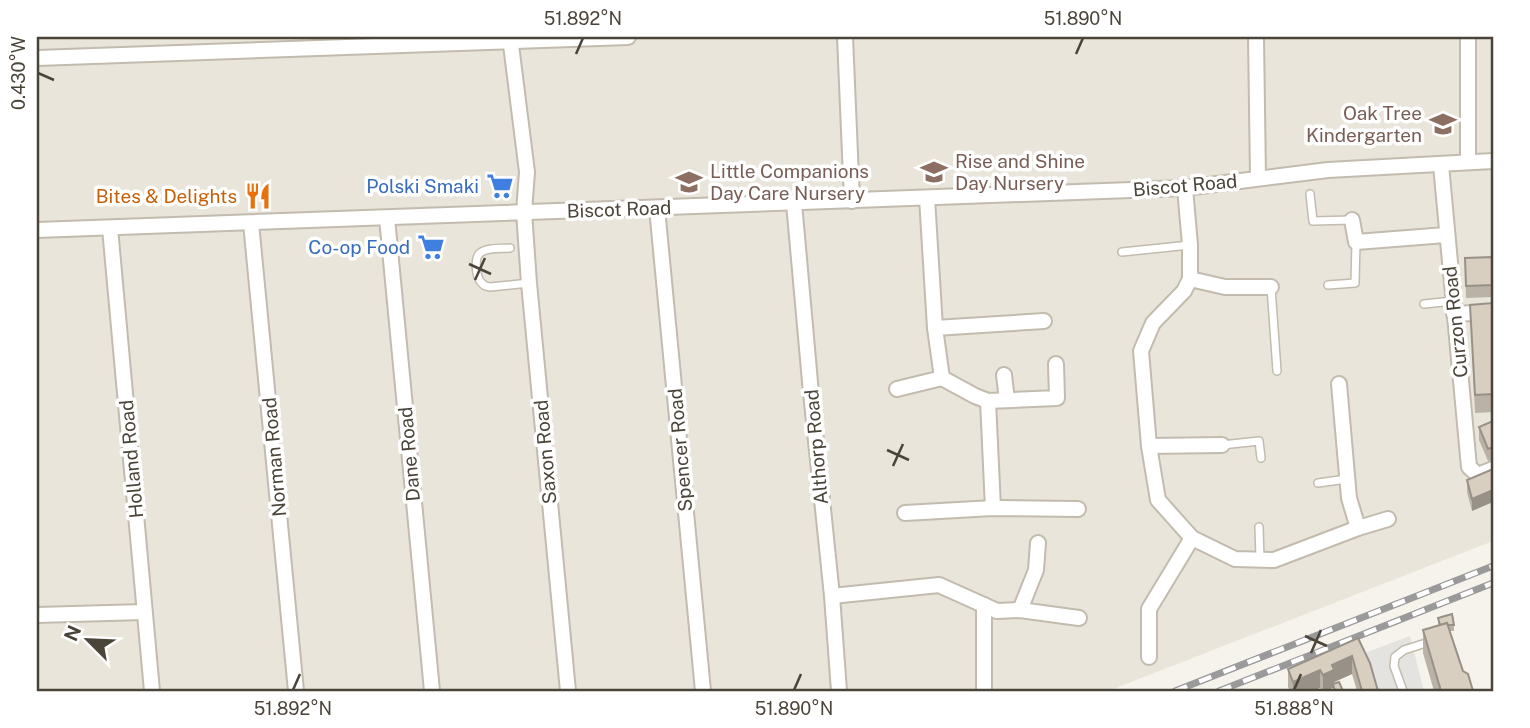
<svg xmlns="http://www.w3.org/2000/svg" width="1530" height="728" font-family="'Public Sans',sans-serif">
<rect width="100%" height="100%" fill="#f6f3ec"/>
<polygon fill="#eae5da" points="37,37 1493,37 1493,541 1108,691 37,691"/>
<polygon fill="#e5e3e0" points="1410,636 1424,691 1373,691 1362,654"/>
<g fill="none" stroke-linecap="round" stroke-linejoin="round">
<g stroke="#c2bbae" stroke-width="10">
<g id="lane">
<polyline points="1310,194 1313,221 1352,220"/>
<path d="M510,248C502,249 487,247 480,253C474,258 476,275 480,281C484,286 485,286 490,287L529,283"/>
<polyline points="1122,252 1190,245"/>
<polyline points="1328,285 1355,283 1356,242"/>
<polyline points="1271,287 1277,371"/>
<polyline points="1424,304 1453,301"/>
<polyline points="1222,445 1259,441 1261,458"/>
<polyline points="1318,483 1347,479"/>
<polyline points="1259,527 1260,559"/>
<polyline points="1403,691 1394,666 1395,657 1404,650 1429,642"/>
</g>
</g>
<g stroke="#c2bbae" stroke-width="18">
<g id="street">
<polyline points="510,37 527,172 524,212 529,283 568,691"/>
<polyline points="845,37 852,201"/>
<polyline points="1256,37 1258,178"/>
<polyline points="37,58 628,37"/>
<polyline points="1468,162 1468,37"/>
<polyline points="1441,165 1469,467 1478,475 1493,469"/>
<polyline points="1185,188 1190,245 1190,279 1184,291 1153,323 1141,351 1149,446 1158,500 1192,538 1235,559 1274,560 1358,528 1388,519"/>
<polyline points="927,198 935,328 942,378 975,396 988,401 1057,398 1056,364"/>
<polyline points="794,203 811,393 832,596 839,691"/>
<polyline points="657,208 703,691"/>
<polyline points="387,218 432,691"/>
<polyline points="1352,220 1356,242 1446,235"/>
<polyline points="251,223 296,691"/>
<polyline points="110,228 152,691"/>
<polyline points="37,230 1185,188 1328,170 1493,161"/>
<polyline points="1190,279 1225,287 1271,287"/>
<polyline points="1454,314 1493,312"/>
<polyline points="935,328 1044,321"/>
<polyline points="1004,375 1007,400"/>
<polyline points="1339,384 1349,498 1358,528"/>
<polyline points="897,389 942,378"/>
<polyline points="988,401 993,508"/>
<polyline points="1149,446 1222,445"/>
<polyline points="905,513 993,508 1078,509"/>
<polyline points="832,596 939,585 997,611 1020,610 1079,618"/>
<polyline points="1020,610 1036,570 1038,543"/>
<polyline points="37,615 144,612"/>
<polyline points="1149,657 1149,609 1192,538"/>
<polyline points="984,691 984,605"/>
</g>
</g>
<use href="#lane" stroke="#fff" stroke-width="7"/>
<use href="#street" stroke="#fff" stroke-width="14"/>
<g stroke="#9a9a9a" stroke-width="7">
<g id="rail">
<polyline points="1175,691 1493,566"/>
<polyline points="1219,691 1493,583"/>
</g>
</g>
<use href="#rail" stroke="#fff" stroke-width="4.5" stroke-dasharray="13" stroke-linecap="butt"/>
</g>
<g fill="#bab2a6">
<polygon points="1493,257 1493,297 1466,298 1465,258"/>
<polygon points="1493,303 1493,412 1475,413 1470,305"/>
<polygon points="1493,421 1493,460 1488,461 1479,440 1479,427"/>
<polygon points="1493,469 1472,511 1467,492 1467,480"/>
<polygon points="1438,618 1454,625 1454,631 1450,631 1463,671 1473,691 1434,691 1423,653 1423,630 1438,625"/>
<polygon points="1358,638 1378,691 1357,691 1352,674 1334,682 1334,684 1343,691 1333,691 1333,688 1325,691 1322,691 1320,688 1312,691 1290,691 1288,687 1288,669"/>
</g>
<g fill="#979187">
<polygon points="1493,490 1493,502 1472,511 1472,499"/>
<polygon points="1352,656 1352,674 1334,682 1334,688 1333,684 1333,688 1323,691 1323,675 1332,665"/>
<polygon points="1320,670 1320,688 1312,691 1293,691 1293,682"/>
</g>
<g fill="#d8cfc1" stroke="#979187" stroke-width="2">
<polygon points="1493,257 1493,285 1466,286 1465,258"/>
<polygon points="1493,303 1493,394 1475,395 1470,305"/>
<polygon points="1493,421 1493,447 1488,449 1479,427"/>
<polygon points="1493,469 1493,490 1472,499 1467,480"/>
<polygon points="1452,614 1454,625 1448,625 1447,623 1440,625 1438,618"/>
<polygon points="1447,623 1463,671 1468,674 1473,691 1441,691 1423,630"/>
<polygon points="1358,638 1370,663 1378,691 1362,691 1352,656 1332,665 1334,670 1323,675 1320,670 1293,682 1288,669"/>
<polygon points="1339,682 1343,691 1335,691 1333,684"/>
</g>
<path fill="none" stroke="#4b4439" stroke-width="2.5" d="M576,54L583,38M1076,54L1083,38M38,73L54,80M469,264L491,274M475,280L485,258M887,450L909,460M893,466L903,444M1305,636L1327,646M1311,653L1321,630M293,690L300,674M794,690L801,674M1294,690L1301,674"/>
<defs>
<g id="school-bare" transform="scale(2.1)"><path d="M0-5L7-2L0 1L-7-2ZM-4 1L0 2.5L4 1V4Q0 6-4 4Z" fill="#8d6e63" stroke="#fff" stroke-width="2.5" paint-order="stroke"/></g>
<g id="supermarket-bare" transform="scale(2.1)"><path d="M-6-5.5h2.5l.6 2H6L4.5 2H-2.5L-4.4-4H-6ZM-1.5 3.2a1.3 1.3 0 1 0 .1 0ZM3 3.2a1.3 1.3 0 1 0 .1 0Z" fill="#3f7fe0" stroke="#fff" stroke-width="2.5" paint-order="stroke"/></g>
<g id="restaurant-bare" transform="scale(2.1)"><path d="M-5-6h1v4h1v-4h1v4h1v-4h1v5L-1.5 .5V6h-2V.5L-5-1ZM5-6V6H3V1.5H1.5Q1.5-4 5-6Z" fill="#e8710a" stroke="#fff" stroke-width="2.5" paint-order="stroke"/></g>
</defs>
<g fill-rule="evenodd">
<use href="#school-bare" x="1443" y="124"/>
<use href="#school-bare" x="934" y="172"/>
<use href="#school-bare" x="689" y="182"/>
<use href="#supermarket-bare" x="500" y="186"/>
<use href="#restaurant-bare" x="258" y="196"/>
<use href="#supermarket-bare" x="431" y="247"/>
</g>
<g text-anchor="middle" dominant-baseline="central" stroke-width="7" stroke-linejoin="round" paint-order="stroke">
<g font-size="19" fill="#785e54" stroke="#fff" text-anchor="start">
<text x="1422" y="113" text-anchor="end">Oak Tree<tspan x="1422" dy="22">Kindergarten</tspan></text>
<text x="955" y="161">Rise and Shine<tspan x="955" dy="22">Day Nursery</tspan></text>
<text x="710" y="171">Little Companions<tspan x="710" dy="22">Day Care Nursery</tspan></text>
</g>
<g font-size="19" fill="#4b4439" stroke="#fff">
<text transform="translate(1185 185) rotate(-5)">Biscot Road</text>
<text transform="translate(619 209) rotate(-2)">Biscot Road</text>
<text transform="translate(1455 322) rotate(-96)">Curzon Road</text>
<text transform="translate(816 447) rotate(-95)">Althorp Road</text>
<text transform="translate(680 450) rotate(-95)">Spencer Road</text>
<text transform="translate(545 452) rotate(-95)">Saxon Road</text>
<text transform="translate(409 454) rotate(-95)">Dane Road</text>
<text transform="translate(274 457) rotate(-95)">Norman Road</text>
<text transform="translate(131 459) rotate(-95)">Holland Road</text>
</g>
<g font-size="19" fill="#366cbe" stroke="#fff" text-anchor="end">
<text x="479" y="186">Polski Smaki</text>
<text x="410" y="247">Co-op Food</text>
</g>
<g font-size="19" fill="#c56008" stroke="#fff" text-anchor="end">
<text x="237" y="196">Bites &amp; Delights</text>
</g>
</g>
<rect width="1530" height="728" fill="none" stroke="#ffffff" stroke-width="77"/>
<g transform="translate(88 640) rotate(294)" stroke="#ffffff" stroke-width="5" paint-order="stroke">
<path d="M0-5L12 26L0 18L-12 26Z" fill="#4b4439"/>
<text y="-10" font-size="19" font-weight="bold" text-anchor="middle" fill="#4b4439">N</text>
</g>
<rect x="38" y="38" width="1454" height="652" fill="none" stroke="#4b4439" stroke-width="2.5"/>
<g font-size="18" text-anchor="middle" fill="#4b4439">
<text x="583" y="25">51.892°N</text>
<text x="1083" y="25">51.890°N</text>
<text transform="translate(19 73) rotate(-90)" y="6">0.430°W</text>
<text x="293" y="715">51.892°N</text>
<text x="794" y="715">51.890°N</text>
<text x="1294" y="715">51.888°N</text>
</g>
</svg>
